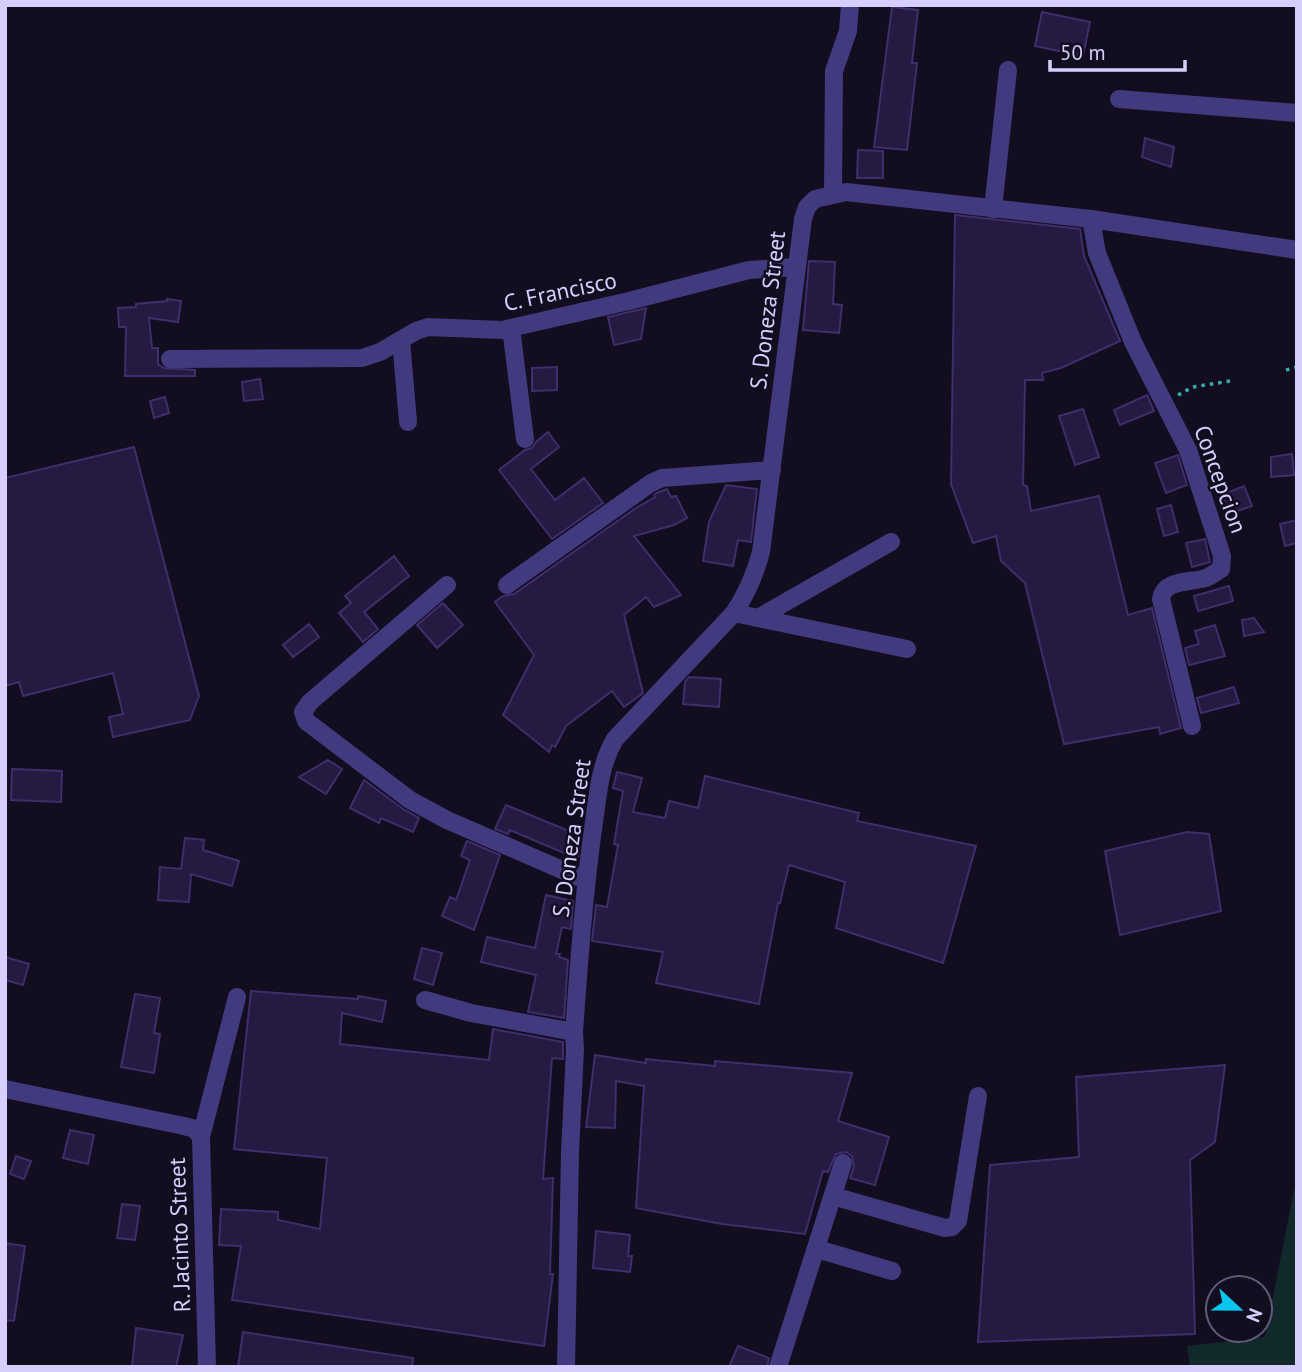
<svg xmlns="http://www.w3.org/2000/svg" width="1302" height="1372" font-family="'PT Sans',sans-serif">
<rect width="100%" height="100%" fill="#120e20"/>
<polygon fill="#11292a" points="1297,1175 1297,1367 1190,1367 1187,1346 1265,1337"/>
<g fill="#251a41" stroke="#3f2d6c" stroke-width="2">
<polygon points="892,7 918,10 912,63 917,63 907,150 874,147"/>
<polygon points="1042,12 1090,22 1083,56 1035,46"/>
<polygon points="1145,138 1174,147 1171,167 1142,157"/>
<polygon points="858,150 883,151 883,178 857,178"/>
<polygon points="955,215 1080,229 1084,256 1120,341 1061,368 1042,373 1043,380 1025,380 1023,485 1027,486 1031,511 1099,496 1128,615 1152,608 1181,728 1160,734 1159,727 1064,744 1025,583 1001,561 996,536 973,543 951,484"/>
<polygon points="809,261 835,262 833,304 842,305 839,333 803,330"/>
<polygon points="167,299 181,301 178,322 149,318 152,348 158,348 158,364 164,368 195,370 195,376 125,376 126,327 119,327 118,308 136,307 136,304 167,301"/>
<polygon points="646,308 641,339 614,345 608,317"/>
<polygon points="557,367 557,390 532,391 532,368"/>
<polygon points="260,379 263,399 244,401 242,382"/>
<polygon points="1147,395 1154,411 1120,425 1114,410"/>
<polygon points="165,397 169,413 154,418 150,401"/>
<polygon points="1083,409 1099,457 1075,465 1059,416"/>
<polygon points="548,432 559,447 531,469 555,500 584,478 603,503 552,539 499,470 525,450 532,448 536,442"/>
<polygon points="134,447 199,696 190,720 113,737 109,717 123,714 113,673 23,696 19,682 5,686 5,478"/>
<polygon points="1292,454 1294,475 1271,477 1271,457"/>
<polygon points="1178,455 1187,485 1166,493 1155,463"/>
<polygon points="726,485 757,489 751,542 738,540 733,566 703,561 709,522"/>
<polygon points="1244,486 1252,506 1228,514 1221,495"/>
<polygon points="667,489 671,497 676,496 687,518 674,525 634,536 681,595 654,607 646,597 624,615 643,693 624,707 612,691 566,726 555,747 552,745 549,752 503,715 534,655 495,602 503,596 514,594 636,508 655,497 654,495 657,493"/>
<polygon points="1171,505 1178,532 1164,536 1157,509"/>
<polygon points="1297,520 1297,543 1285,546 1280,524"/>
<polygon points="1205,539 1210,562 1192,567 1186,543"/>
<polygon points="394,556 409,576 364,612 378,629 363,642 339,613 351,603 345,596"/>
<polygon points="1229,586 1233,601 1198,611 1194,596"/>
<polygon points="443,603 463,625 437,648 417,625"/>
<polygon points="1254,618 1264,632 1244,636 1242,620"/>
<polygon points="309,624 319,637 293,657 283,645"/>
<polygon points="1215,625 1225,656 1189,665 1185,648 1199,644 1195,631"/>
<polygon points="689,677 721,679 719,707 683,704 685,682"/>
<polygon points="1234,687 1239,703 1201,713 1197,698"/>
<polygon points="328,760 342,769 326,794 299,777"/>
<polygon points="12,769 62,771 61,802 11,800"/>
<polygon points="617,772 642,778 633,812 665,818 669,801 698,808 705,776 859,813 857,821 976,846 943,963 836,928 845,882 789,865 780,903 778,903 759,1004 656,983 663,952 592,941 596,905 607,907 618,845 614,844 623,791 613,788"/>
<polygon points="364,780 403,809 419,818 413,832 381,818 379,823 350,808"/>
<polygon points="506,805 581,836 578,859 510,830 508,834 495,829"/>
<polygon points="1187,832 1209,834 1221,911 1120,935 1105,851"/>
<polygon points="185,838 204,840 203,850 239,861 232,886 191,874 189,902 158,900 160,867 181,869"/>
<polygon points="467,841 500,855 474,930 442,916 450,897 456,900 470,860 461,856"/>
<polygon points="546,895 573,901 571,929 562,927 556,954 560,954 559,957 568,960 564,1018 528,1012 536,975 481,962 487,937 535,948"/>
<polygon points="422,948 442,953 433,985 414,979"/>
<polygon points="5,957 29,964 23,985 5,980"/>
<polygon points="251,991 358,999 358,996 386,1001 382,1022 342,1013 340,1044 489,1060 493,1029 563,1042 563,1059 552,1058 543,1179 553,1178 550,1274 553,1274 544,1346 232,1300 241,1246 219,1245 221,1209 278,1212 278,1220 320,1229 327,1158 234,1149"/>
<polygon points="135,994 160,998 154,1033 160,1034 154,1073 121,1067"/>
<polygon points="595,1055 646,1063 646,1059 715,1066 715,1061 852,1073 838,1121 889,1137 875,1185 850,1178 854,1166 852,1156 846,1152 836,1154 828,1172 823,1171 805,1234 722,1224 636,1208 644,1086 616,1081 615,1128 586,1127"/>
<polygon points="1225,1065 1215,1142 1190,1160 1195,1334 978,1342 990,1165 1079,1157 1076,1077"/>
<polygon points="70,1130 94,1135 88,1164 63,1158"/>
<polygon points="16,1156 31,1161 24,1179 10,1174"/>
<polygon points="122,1204 140,1206 135,1240 117,1238"/>
<polygon points="596,1231 630,1235 628,1256 632,1256 630,1272 593,1268"/>
<polygon points="5,1243 25,1246 14,1321 5,1320"/>
<polygon points="136,1328 183,1335 176,1367 132,1367"/>
<polygon points="243,1332 413,1358 412,1367 238,1367"/>
<polygon points="738,1346 769,1358 767,1367 729,1367"/>
</g>
<g fill="none" stroke-linecap="round" stroke-linejoin="round">
<g stroke="#32acae" stroke-width="3.5" stroke-dasharray="3.5 5" stroke-linecap="butt">
<polyline points="1286,370 1297,367"/>
<polyline points="1178,395 1193,387 1230,381"/>
</g>
<g stroke="#423a7e" stroke-width="18">
<polyline points="1119,99 1297,113"/>
<polyline points="833,194 834,71 848,31 850,5"/>
<polyline points="993,209 1008,70"/>
<path d="M1091,219L1097,253L1133,342L1188,450L1222,556L1221,569C1216,572 1211,576 1206,578C1190,583 1164,579 1161,599L1192,726"/>
<polyline points="511,328 525,439"/>
<polyline points="401,340 408,422"/>
<polyline points="170,359 362,358 380,352 416,331 428,327 502,330 629,301 749,270 796,267"/>
<polyline points="447,585 310,702 303,712 306,721 410,800 447,820 585,880"/>
<polyline points="507,585 651,483 662,478 772,470"/>
<polyline points="734,613 907,649"/>
<polyline points="758,618 891,542"/>
<polyline points="425,1000 471,1013 574,1032"/>
<polyline points="5,1089 184,1126 195,1129 201,1137"/>
<polyline points="833,1196 945,1228 952,1227 958,1221 978,1096"/>
<polyline points="817,1249 892,1271"/>
<polyline points="207,1367 201,1137 237,997"/>
<path d="M566,1367L570,1153L575,1049L574,1032C579,962 584,892 594,822C598,794 600,764 615,739L734,613C747,593 755,575 761,552L803,219L807,207L815,199L846,192L1091,219L1297,250"/>
<polyline points="778,1367 843,1163"/>
</g>
</g>
<g text-anchor="middle" dominant-baseline="central" stroke-width="5" stroke-linejoin="round" paint-order="stroke">
<g font-size="23" fill="#d8cefe" stroke="#120e20">
<text transform="translate(560 291) rotate(-12)">C. Francisco</text>
<text transform="translate(767 310) rotate(-83)">S. Doneza Street</text>
<text transform="translate(1221 479) rotate(70)">Concepcion</text>
<text transform="translate(571 838) rotate(-82)">S. Doneza Street</text>
<text transform="translate(179 1235) rotate(-92)">R. Jacinto Street</text>
</g>
</g>
<rect width="1302" height="1372" fill="none" stroke="#d8cefe" stroke-width="14"/>
<g transform="translate(1239 1309) rotate(112)"><circle r="33" fill="#120e20" stroke="#615b79" stroke-width="2"/>
<path d="M0-5L12 26L0 18L-12 26Z" fill="#07c6f0"/>
<text y="-10" font-size="19" font-weight="bold" text-anchor="middle" fill="#d8cefe">N</text>
</g>
<path d="M1050 60v10h135v-10" fill="none" stroke="#d8cefe" stroke-width="3.5"/>
<text x="1060" y="60" font-size="21" fill="#d8cefe" stroke="#120e20" stroke-width="5" paint-order="stroke">50 m</text>
</svg>
